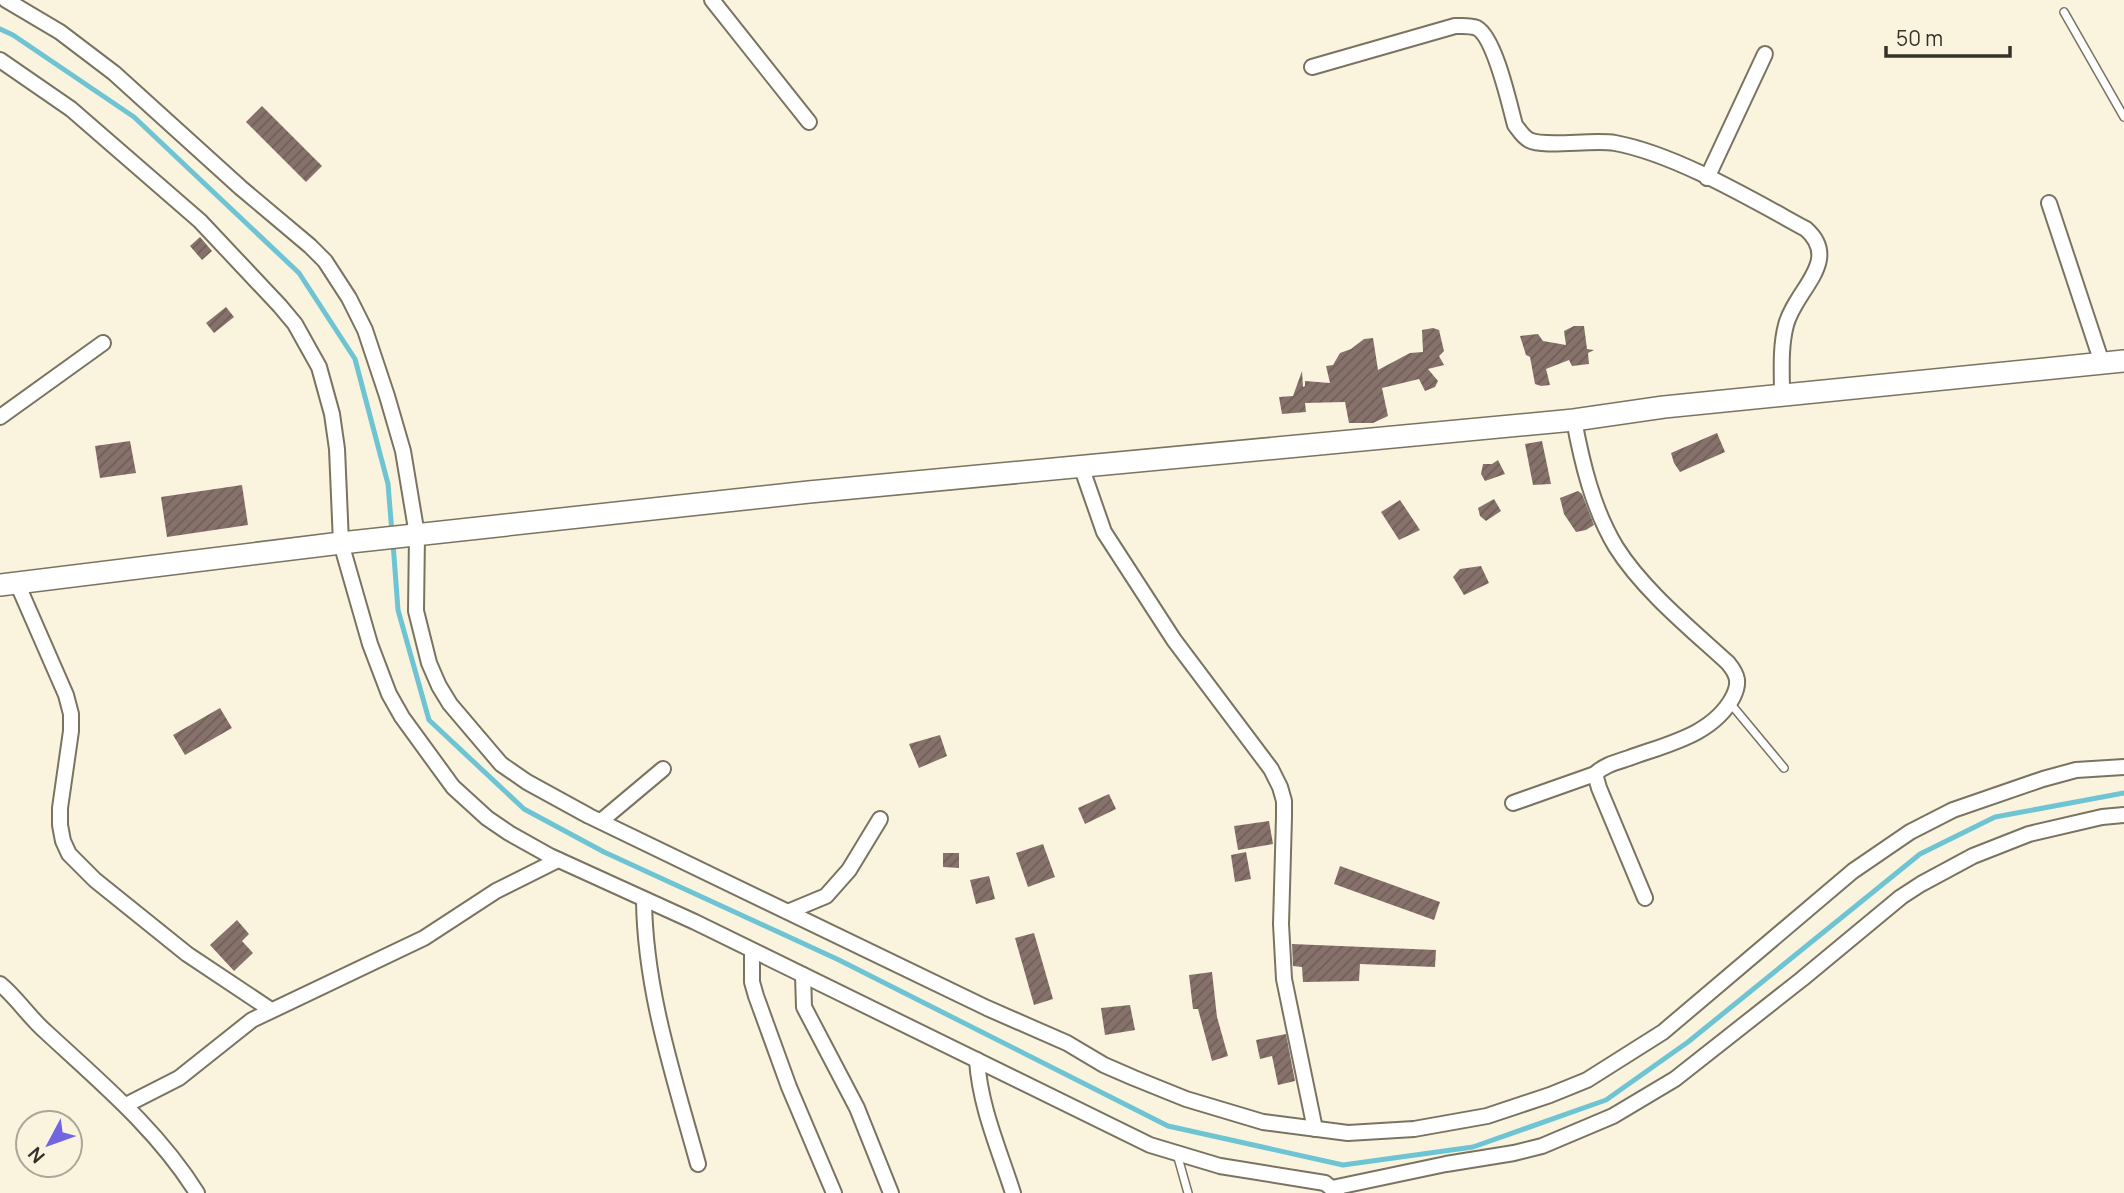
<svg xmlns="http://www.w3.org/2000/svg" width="2124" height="1193" font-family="Manrope,sans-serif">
<defs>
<pattern id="building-hatch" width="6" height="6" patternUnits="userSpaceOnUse" patternTransform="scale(1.75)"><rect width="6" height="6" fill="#87726b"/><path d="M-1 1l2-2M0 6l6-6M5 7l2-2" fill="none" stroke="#6f5e58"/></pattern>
</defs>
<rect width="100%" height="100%" fill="#faf4df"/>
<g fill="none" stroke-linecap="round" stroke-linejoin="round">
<g stroke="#6fc4d4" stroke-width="5">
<polyline points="0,29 13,35 134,117 299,273 355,359 388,484 392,533"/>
<polyline points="393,543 398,610 429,720 524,809 604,852 839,960 1168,1126 1343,1165 1473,1147 1606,1100 1688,1042 1920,854 1995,817 2124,793"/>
</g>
</g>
<g fill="url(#building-hatch)">
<polygon points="262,106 322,166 306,182 246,122"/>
<polygon points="200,237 212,251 202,260 190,246"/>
<polygon points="226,307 234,317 214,333 206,323"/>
<polygon points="1574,326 1584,326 1587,349 1594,350 1588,353 1589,364 1572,366 1569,360 1546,369 1550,385 1541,386 1535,384 1530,357 1526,355 1520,336 1538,334 1543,341 1566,345 1564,331"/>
<polygon points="1433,328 1439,330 1444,351 1439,356 1444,365 1428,369 1438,381 1435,387 1425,391 1419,379 1382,388 1388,416 1373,423 1349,423 1345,402 1305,403 1306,412 1282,414 1279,397 1293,396 1302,371 1303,387 1305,386 1305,381 1330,383 1326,366 1333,365 1340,353 1351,349 1364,339 1373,338 1378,370 1410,353 1423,352 1422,330"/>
<polygon points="1717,433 1725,452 1680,472 1674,463 1671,453"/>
<polygon points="130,441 136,473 100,478 95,446"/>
<polygon points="1542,441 1551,484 1533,485 1525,444"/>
<polygon points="1498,460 1505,474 1485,481 1481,474 1483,464 1492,464"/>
<polygon points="242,485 248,525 167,537 161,497"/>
<polygon points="1578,491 1582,494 1594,525 1586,530 1576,532 1564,514 1560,498"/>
<polygon points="1494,499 1501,511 1486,521 1480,516 1478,508"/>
<polygon points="1400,500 1420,530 1399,540 1381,512"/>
<polygon points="1481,566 1489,583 1464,595 1453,577 1460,569"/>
<polygon points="220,708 232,728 185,755 173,735"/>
<polygon points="940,735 947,756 919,768 909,744"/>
<polygon points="1109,794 1116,809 1085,824 1078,808"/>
<polygon points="1269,821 1273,844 1238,850 1234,826"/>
<polygon points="1043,844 1055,877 1028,887 1016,853"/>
<polygon points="1246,852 1251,879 1235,882 1231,855"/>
<polygon points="943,853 959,853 959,868 943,867"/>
<polygon points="1340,866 1440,902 1434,920 1334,884"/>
<polygon points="989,876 995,899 976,904 970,880"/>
<polygon points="237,920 249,934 242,941 253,953 234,971 210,945"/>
<polygon points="1034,933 1053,999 1034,1005 1015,938"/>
<polygon points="1292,944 1436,950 1435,967 1360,964 1359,981 1303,982 1302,967 1293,966"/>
<polygon points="1212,972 1217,1017 1228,1056 1212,1061 1198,1009 1193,1009 1189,975"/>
<polygon points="1130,1005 1135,1030 1105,1035 1101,1008"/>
<polygon points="1286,1034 1295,1081 1278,1085 1272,1056 1260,1059 1256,1040"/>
</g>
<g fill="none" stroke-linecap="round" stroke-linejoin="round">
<g stroke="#797361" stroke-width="10">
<g id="service">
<polyline points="2064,12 2124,117"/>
<polyline points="1730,703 1784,768"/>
<polyline points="1177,1154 1188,1193"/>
</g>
</g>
<g stroke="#797361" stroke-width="18">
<g id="minor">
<polyline points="6,0 60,32 114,73 241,188 310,246 325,261 349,298 365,330 387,396 403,451 417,535 416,611 429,663 439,686 450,704 501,764 527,782 589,816 987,1008 1067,1043 1104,1065 1134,1078 1186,1099 1263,1122 1348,1133 1414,1129 1487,1116 1550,1095 1587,1080 1663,1032 1853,871 1910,832 1953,810 2043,779 2076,770 2124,767"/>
<polyline points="712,0 809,122"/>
<polyline points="0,60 71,109 200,221 280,306 295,324 319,367 332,414 337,449 341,543 370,644 389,694 402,717 453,787 487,818 509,833 550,856 695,922 1150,1145 1220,1166 1325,1183 1337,1193"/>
<path d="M1312,67L1455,26C1462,26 1470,25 1477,28C1495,38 1509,103 1515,125C1519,130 1523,137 1529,140C1544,148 1593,139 1615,143C1675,154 1751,199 1806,229C1842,261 1795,290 1786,325C1780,348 1782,372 1782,396"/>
<polyline points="1707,178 1765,54"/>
<polyline points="2049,203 2102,363"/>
<polyline points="0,417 103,343"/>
<path d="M1574,420C1582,463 1593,509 1616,547C1643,590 1691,629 1728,663C1738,675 1740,683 1733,697C1713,735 1667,744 1629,758C1617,762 1604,765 1595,774L1599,788L1645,898"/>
<polyline points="1081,466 1104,532 1174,640 1271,769 1280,787 1284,801 1284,817 1281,924 1284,979 1315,1129"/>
<polyline points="17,583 66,695 71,714 71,731 60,808 60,825 63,841 69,854 95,880 187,954 271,1010"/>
<polyline points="1513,803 1595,774"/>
<polyline points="601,821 663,769"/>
<path d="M644,900C645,991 674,1077 698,1164"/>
<polyline points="790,911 826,896 849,870 880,819"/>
<polyline points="752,951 752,982 756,996 789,1087 834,1193"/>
<polyline points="803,975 804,1007 857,1108 891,1193"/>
<path d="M0,984C17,998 29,1017 45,1031C100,1082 157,1129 197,1193"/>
<path d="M977,1060C980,1107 999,1149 1013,1193"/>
<polyline points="126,1105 179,1078 252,1020 424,938 496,891 558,860"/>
<polyline points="1332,1188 1446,1164 1514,1153 1542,1146 1613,1116 1675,1079 1802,979 1901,897 1921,884 1973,856 2029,834 2102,817 2124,815"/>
</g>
</g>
<g stroke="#797361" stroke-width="24">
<polyline id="primary" points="0,585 341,543 809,492 1574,420 1664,407 2124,361"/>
</g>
<use href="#service" stroke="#fff" stroke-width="7"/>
<use href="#minor" stroke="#fff" stroke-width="14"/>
<use href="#primary" stroke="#fff" stroke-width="21"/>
</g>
<g transform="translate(49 1144) rotate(229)"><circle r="33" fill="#faf4df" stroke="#aba697" stroke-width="2"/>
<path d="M0-5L12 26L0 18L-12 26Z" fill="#7166e0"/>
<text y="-10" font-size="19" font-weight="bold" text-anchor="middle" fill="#35322a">N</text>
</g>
<path d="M1886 46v10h124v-10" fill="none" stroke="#35322a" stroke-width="3.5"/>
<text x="1896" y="46" font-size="21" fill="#35322a" stroke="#faf4df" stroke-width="5" paint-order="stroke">50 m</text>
</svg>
